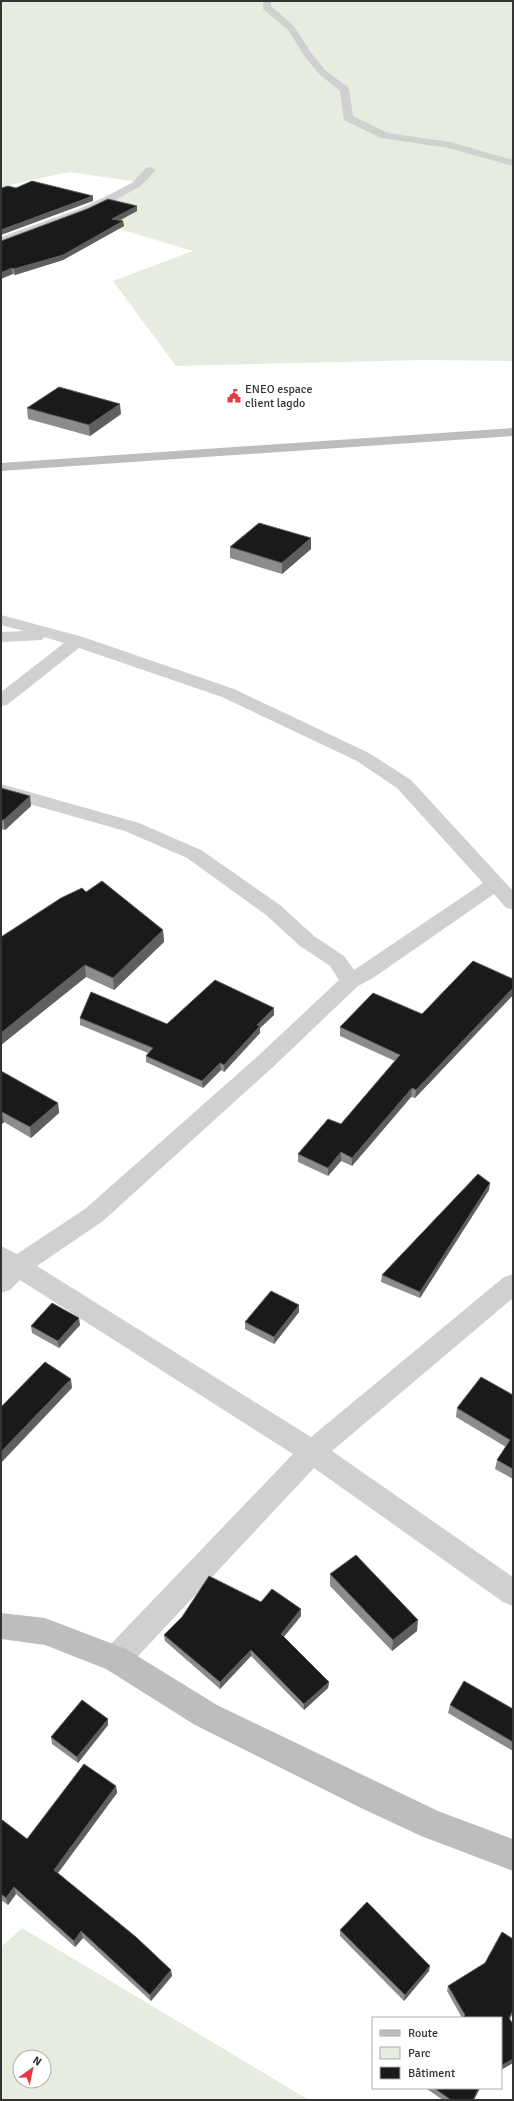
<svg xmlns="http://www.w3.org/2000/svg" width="514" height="2101" font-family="Signika,sans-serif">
<rect width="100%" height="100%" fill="#fff"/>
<g fill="#e6ecdf" fill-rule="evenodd">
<polygon points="1,1 513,1 513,361 424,360 176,366 113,281 193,251 79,217 145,183 69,172 1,187"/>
<path d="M22,1928L309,2100H1V1947ZM20,2057H44V2081H20Z"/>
</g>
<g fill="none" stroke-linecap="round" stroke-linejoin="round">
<g fill="#d0d0d0" fill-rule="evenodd">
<polygon points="263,1 271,1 271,6 294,26 312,54 325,70 349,88 353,116 388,133 450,142 513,160 513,166 449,148 381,138 344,120 340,91 319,74 305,57 288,30 263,9"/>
<polygon points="150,167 156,170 141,186 117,199 87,213 1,245 1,237 79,209 109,195 133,182 146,168"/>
<polygon points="1,615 83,637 234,689 369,753 411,780 513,891 513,909 506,908 494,894 373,978 358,986 274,1066 103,1221 37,1266 311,1437 504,1277 513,1274 513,1298 332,1451 513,1577 513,1606 503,1602 314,1468 126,1669 116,1673 106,1669 101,1659 106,1649 293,1454 20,1280 10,1290 1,1293 1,1246 17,1254 85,1209 258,1056 339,980 330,966 300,946 266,915 187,858 125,831 1,796 1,784 139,823 201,850 280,905 314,936 344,956 354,970 483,883 397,788 357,761 222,697 79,648 7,705 1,706 1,692 64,643 44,637 42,640 1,642 1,632 24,631 1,625"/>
</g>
<g fill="#bdbdbd" fill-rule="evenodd">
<polygon points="513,428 513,436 1,471 1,463"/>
<polygon points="1,1613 45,1618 126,1649 217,1705 438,1811 513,1839 513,1871 421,1836 361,1808 195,1725 106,1669 45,1645 1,1639"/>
</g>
</g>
<g fill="#8c8c8c">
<polygon points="137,206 137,211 120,220 123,221 124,226 63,260 15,275 13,274 1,241"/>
<polygon points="27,408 121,414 90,436 28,419"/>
<polygon points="311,538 311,549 282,574 230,558 230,547"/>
<polygon points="1,788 30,796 31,806 5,830 1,829"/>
<polygon points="86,892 163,930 164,942 114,990 86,977 1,1045 1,937"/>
<polygon points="513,979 513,995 415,1098 411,1097 352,1166 341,1161 328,1176 298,1162 298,1154 341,1124 395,1061 340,1036 340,1027 422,1014"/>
<polygon points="274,1008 274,1015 260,1028 260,1033 224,1072 221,1070 203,1088 146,1062 146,1056 148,1053 80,1025 80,1018 167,1024"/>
<polygon points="1,1071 58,1103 59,1113 31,1138 4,1122 1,1125"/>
<polygon points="489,1190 420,1298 381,1282 382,1275"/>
<polygon points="299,1312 274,1344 245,1329 245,1322"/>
<polygon points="80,1325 59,1348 32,1333 31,1326"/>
<polygon points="513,1395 513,1479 495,1469 497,1460 506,1447 456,1417 457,1408"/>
<polygon points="330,1574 417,1631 392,1651 330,1586"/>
<polygon points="261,1602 301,1616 284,1637 329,1682 328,1688 304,1710 251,1656 220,1689 165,1641 164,1635 182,1617"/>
<polygon points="450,1705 513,1709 513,1751 448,1713"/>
<polygon points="108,1719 108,1725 78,1763 52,1744 51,1737"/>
<polygon points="116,1786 117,1793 58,1873 171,1970 172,1976 151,2001 83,1938 75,1947 16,1894 8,1905 1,1900 1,1819 27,1839"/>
<polygon points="340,1930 429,1971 404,2001 340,1936"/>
<polygon points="513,1939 513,2012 510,2019 462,2018 447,1991 448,1986 485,1963"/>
<polygon points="427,2088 480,2088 474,2100 443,2100 427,2089"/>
</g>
<g fill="#5f5f5f">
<polygon points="93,196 93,201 1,235 1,230"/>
<polygon points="137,206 137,211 113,224 112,219"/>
<polygon points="123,221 124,226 63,260 15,275 14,269"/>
<polygon points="12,268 13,274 1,279 1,273"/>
<polygon points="120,404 121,414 90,436 89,425"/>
<polygon points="311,538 311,549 282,574 282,563"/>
<polygon points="30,796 31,806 5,830 4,820"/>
<polygon points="163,930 164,942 114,990 113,978"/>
<polygon points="85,965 86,977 1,1045 1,1033"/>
<polygon points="513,988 513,995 415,1098 416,1090"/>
<polygon points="274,1008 274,1015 260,1028 260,1033 224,1072 224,1065 257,1025"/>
<polygon points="220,1063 221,1070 203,1088 202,1081"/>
<polygon points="412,1088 411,1097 352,1166 352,1158"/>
<polygon points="58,1103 59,1113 31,1138 30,1127"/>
<polygon points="2,1112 4,1122 1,1125 1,1113"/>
<polygon points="341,1152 341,1161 328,1176 328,1168"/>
<polygon points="490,1183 489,1190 420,1298 420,1292"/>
<polygon points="299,1305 299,1312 274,1344 274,1337"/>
<polygon points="79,1318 80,1325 59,1348 58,1341"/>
<polygon points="71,1379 72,1388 1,1463 1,1452"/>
<polygon points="301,1609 301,1616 281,1640 281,1634"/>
<polygon points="418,1620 417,1631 392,1651 393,1640"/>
<polygon points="251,1650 251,1656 220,1689 220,1682"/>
<polygon points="329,1682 328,1688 304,1710 304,1704"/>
<polygon points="108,1719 108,1725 78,1763 77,1757"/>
<polygon points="116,1786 117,1793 55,1877 54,1870"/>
<polygon points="14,1887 16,1894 8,1905 6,1898"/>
<polygon points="81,1931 83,1938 75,1947 74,1941"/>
<polygon points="430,1966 429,1971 404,2001 405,1995"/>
<polygon points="171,1970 172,1976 151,2001 150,1995"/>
<polygon points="513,2010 513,2012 508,2023 509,2018"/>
<polygon points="513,2059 513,2063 501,2070 501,2066"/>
<polygon points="479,2088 480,2088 474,2100 473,2100"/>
</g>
<g fill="#1a1a1a" stroke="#5f5f5f">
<polygon points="32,181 93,196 1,230 1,188 8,186 16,188"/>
<polygon points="108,199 137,206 112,219 123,221 63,255 14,269 12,268 1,273 1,241 87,209"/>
<polygon points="59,387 120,404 89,425 27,408"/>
<polygon points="259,523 311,538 282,563 230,547"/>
<polygon points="1,788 30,796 4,820 1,820"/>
<polygon points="102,881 163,930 113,978 85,965 1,1033 1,937 61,898 82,888 86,892"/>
<polygon points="473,961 513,979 513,988 416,1090 412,1088 352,1158 341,1152 328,1168 298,1154 328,1119 341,1124 400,1055 340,1027 373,993 422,1014"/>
<polygon points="215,980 274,1008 257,1025 260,1026 224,1065 220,1063 202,1081 146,1056 153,1048 80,1018 91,992 167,1024"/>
<polygon points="1,1071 58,1103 30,1127 2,1112 1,1113"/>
<polygon points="478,1174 490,1183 420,1292 382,1275"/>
<polygon points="271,1291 299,1305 274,1337 245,1322"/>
<polygon points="52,1303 79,1318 58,1341 31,1326"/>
<polygon points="45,1362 71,1379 1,1452 1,1407"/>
<polygon points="481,1377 513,1395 513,1469 497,1460 510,1440 457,1408"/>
<polygon points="356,1555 418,1620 393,1640 330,1574"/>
<polygon points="209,1576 261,1602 272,1589 301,1609 281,1634 329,1682 304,1704 251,1650 220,1682 164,1635 182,1617"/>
<polygon points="464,1681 513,1709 513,1742 450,1705"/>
<polygon points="82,1700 108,1719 77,1757 51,1737"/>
<polygon points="84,1764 116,1786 54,1870 136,1937 171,1970 150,1995 81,1931 74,1941 14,1887 6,1898 1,1894 1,1819 27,1839"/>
<polygon points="367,1902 430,1966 405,1995 340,1930"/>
<polygon points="502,1932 513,1939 513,2010 509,2018 513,2024 513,2059 501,2066 501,2018 463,2018 465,2015 448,1986 485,1963"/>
<polygon points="434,2088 479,2088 473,2100 451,2100"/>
</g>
<defs>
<g id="civic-bare" transform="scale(1.08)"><path d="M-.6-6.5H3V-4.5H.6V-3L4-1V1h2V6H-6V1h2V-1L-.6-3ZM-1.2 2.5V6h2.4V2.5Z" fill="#e63946" stroke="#fff" stroke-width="2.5" paint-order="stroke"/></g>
</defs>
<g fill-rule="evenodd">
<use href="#civic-bare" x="234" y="396"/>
</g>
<g text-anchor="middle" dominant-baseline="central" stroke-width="4" stroke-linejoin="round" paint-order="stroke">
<g font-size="12" fill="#333" stroke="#fff" text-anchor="start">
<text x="245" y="389">ENEO espace<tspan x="245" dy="14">client lagdo</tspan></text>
</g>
</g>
<rect width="514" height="2101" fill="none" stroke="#333333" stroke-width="4"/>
<rect x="372" y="2017" width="130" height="72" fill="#ffffff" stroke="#adadad"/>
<rect x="380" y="2030" width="20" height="6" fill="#bdbdbd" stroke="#adadad"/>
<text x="408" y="2037" font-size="12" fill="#333333">Route</text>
<rect x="380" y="2047" width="20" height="12" fill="#e6ecdf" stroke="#adadad"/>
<text x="408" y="2057" font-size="12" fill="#333333">Parc</text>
<rect x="380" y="2067" width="20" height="12" fill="#1a1a1a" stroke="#adadad"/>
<text x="408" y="2077" font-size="12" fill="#333333">Bâtiment</text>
<g transform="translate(32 2069) rotate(33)"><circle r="19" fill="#ffffff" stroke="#adadad"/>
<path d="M0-3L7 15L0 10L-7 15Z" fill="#e63946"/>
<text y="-6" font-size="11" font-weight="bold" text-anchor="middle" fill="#333333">N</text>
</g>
</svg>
